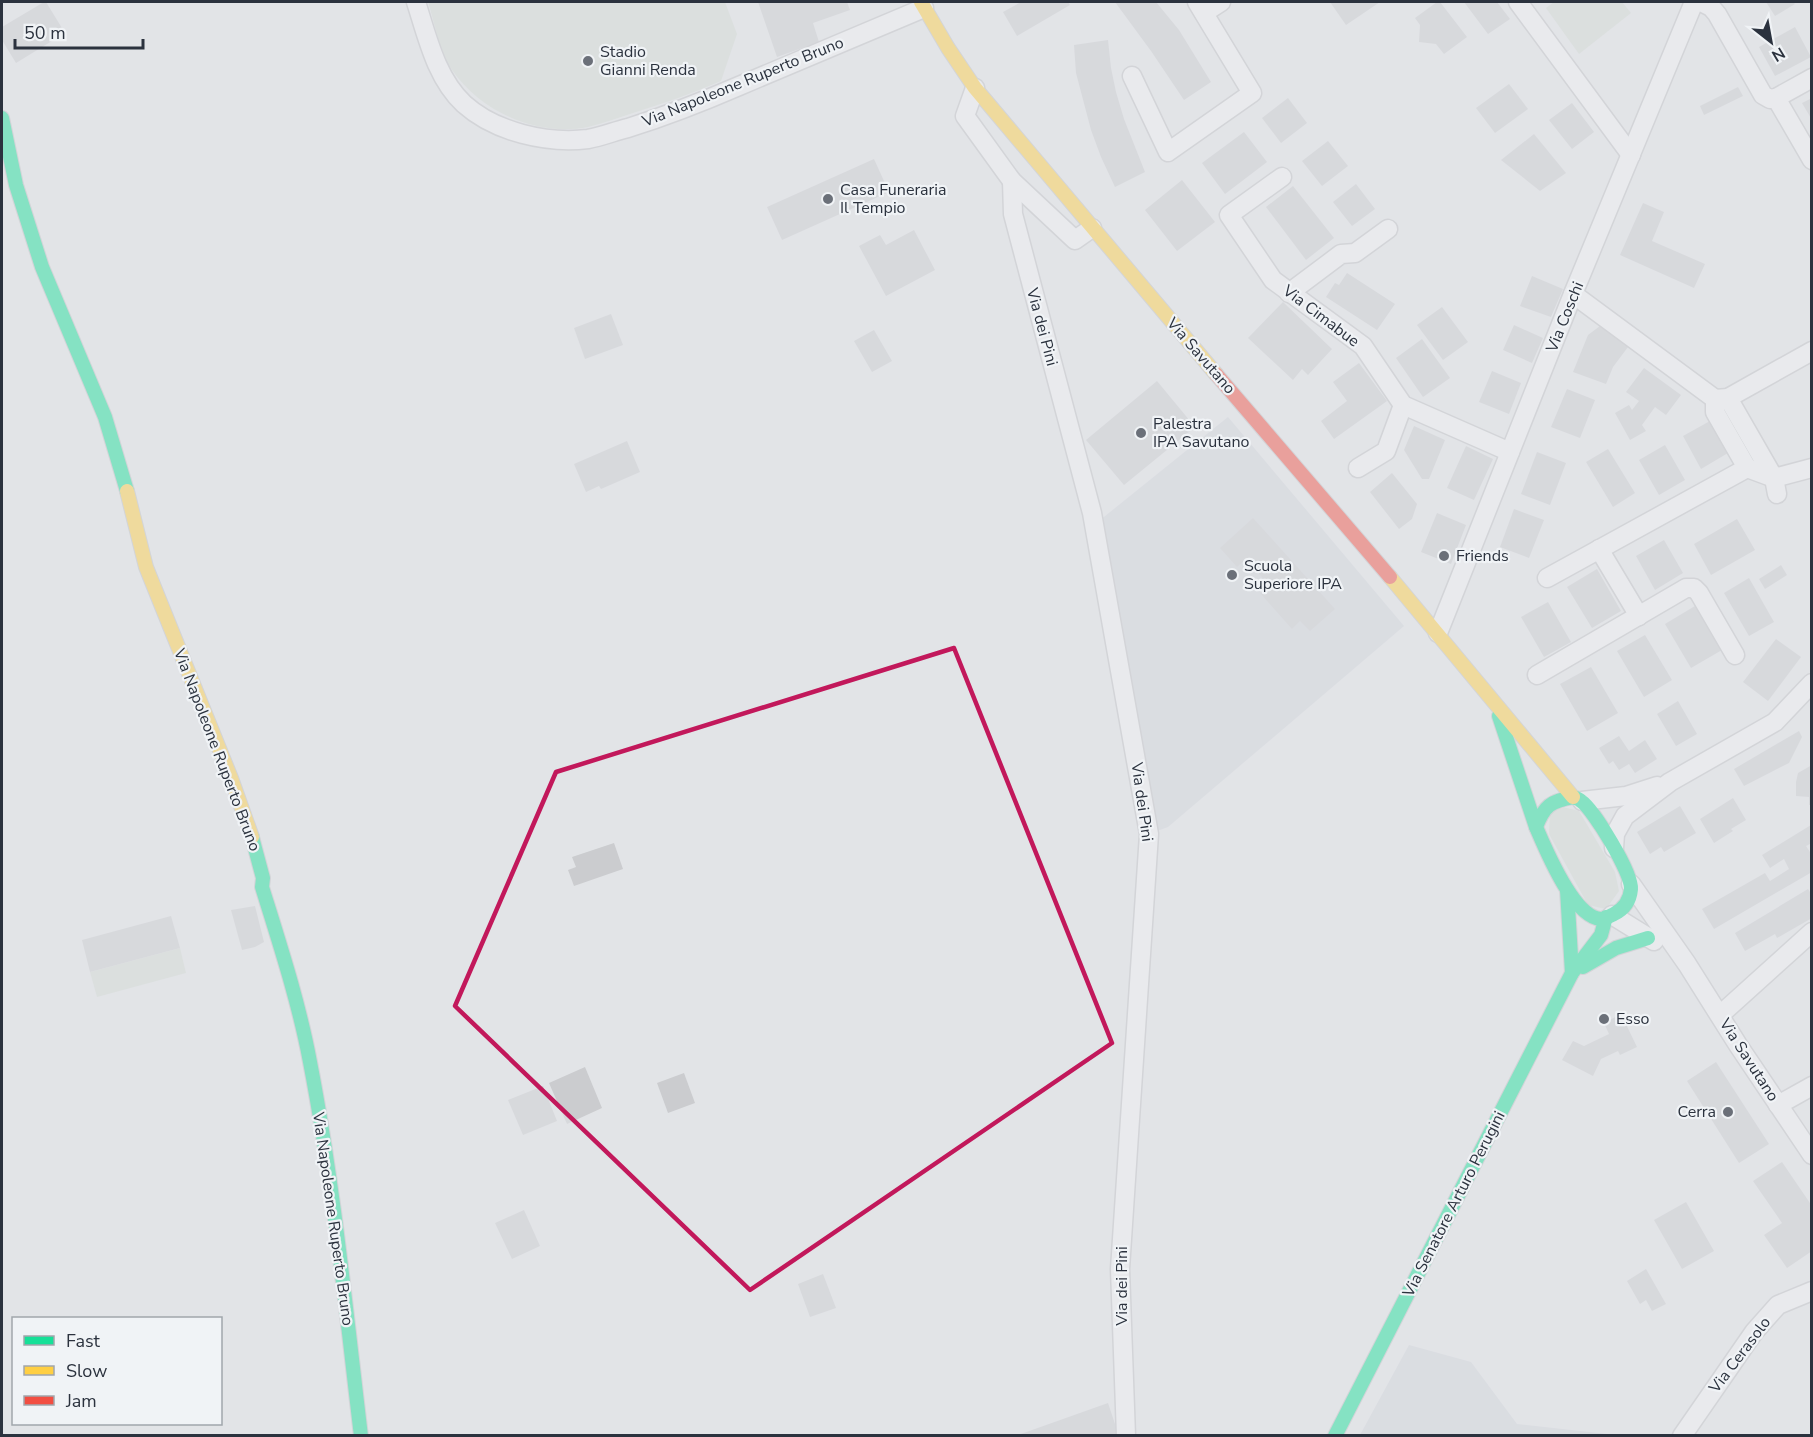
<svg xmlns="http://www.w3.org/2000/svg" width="1813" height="1437" font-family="'Nunito Sans',sans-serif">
<rect width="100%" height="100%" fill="#e2e4e7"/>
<g fill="#d1d4da">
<polygon points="1228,417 1404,626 1168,827 1149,834 1094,525"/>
<polygon points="1409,1345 1471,1362 1517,1424 1616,1435 1360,1435"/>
</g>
<g fill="#d3dad3">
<path d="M428,2H725L737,34L721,81C693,93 665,103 636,112C620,117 604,123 588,127C537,137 481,112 452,70C439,51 435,24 428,2Z"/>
<polygon points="1554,2 1622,2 1631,13 1579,54 1546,8"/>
<polygon points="1559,806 1579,811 1615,872 1619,891 1606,909 1588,905 1549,834 1550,813"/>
<polygon points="180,948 186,973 97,997 90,972"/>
</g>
<g fill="#cbcccf">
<polygon points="44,2 46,2 65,33 16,63 2,40 2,27"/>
<polygon points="758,2 847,2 850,10 813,23 819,42 777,57"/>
<polygon points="1021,2 1068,2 1070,5 1017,36 1003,12"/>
<polygon points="1115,2 1156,2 1179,30 1211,82 1184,100 1151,51"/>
<polygon points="1330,2 1380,2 1346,25"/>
<polygon points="1437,2 1440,2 1467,37 1444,54 1436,44 1419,42 1420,25 1415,18"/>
<polygon points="1464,2 1497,2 1510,19 1488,34"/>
<polygon points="1766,2 1793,2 1795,4 1775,16"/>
<polygon points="1795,27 1811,57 1775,76 1759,47"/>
<polygon points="1108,40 1111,68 1116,92 1124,119 1145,172 1115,187 1101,157 1091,130 1076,73 1074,45"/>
<polygon points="1509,84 1528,109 1495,133 1476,108"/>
<polygon points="1738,87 1743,96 1704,115 1700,106"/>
<polygon points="1288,98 1307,123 1281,143 1262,118"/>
<polygon points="1812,98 1812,120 1802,103"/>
<polygon points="1572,103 1594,132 1572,149 1549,120"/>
<polygon points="1244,132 1267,162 1225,194 1202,163"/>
<polygon points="1534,134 1566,173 1540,191 1501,160"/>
<polygon points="1328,141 1348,166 1322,186 1302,161"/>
<polygon points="874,159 889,192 782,240 767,207"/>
<polygon points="1182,180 1215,222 1177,251 1145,210"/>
<polygon points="1356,184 1375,209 1352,226 1333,202"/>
<polygon points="1293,186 1334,238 1306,260 1266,207"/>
<polygon points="1643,203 1664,212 1652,241 1705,264 1694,288 1620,255"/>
<polygon points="914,230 935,270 886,296 859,246 880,235 886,245"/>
<polygon points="1347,273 1395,304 1377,330 1326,297 1335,283 1339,285"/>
<polygon points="1532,276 1563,289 1551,317 1520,306"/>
<polygon points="1283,302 1332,349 1308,375 1302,369 1293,380 1248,338"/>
<polygon points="1442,307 1468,342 1443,360 1417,325"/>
<polygon points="611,314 623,345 585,359 574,328"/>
<polygon points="1514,325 1543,338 1532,363 1503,350"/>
<polygon points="1600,326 1628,347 1613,367 1606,384 1573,372 1588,335"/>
<polygon points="874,330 892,361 872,372 854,341"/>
<polygon points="1422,339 1450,378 1423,397 1396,358"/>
<polygon points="1359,363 1387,401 1334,439 1321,421 1347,401 1333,382"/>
<polygon points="1644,368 1681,395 1666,415 1655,407 1642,425 1646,431 1630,440 1615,413 1629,405 1632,410 1639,401 1626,392"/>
<polygon points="1492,371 1521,383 1509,414 1479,402"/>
<polygon points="1157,381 1195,427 1124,485 1086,440"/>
<polygon points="1567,389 1595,400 1580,438 1551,427"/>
<polygon points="1710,421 1728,453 1701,469 1683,436"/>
<polygon points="1414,426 1445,440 1429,479 1422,479 1404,450"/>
<polygon points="627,441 640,472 601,489 599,486 586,492 574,464"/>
<polygon points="1665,445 1685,480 1659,495 1639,460"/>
<polygon points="1466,446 1493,459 1474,500 1447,488"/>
<polygon points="1608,449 1635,493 1613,507 1586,462"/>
<polygon points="1537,452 1566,463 1550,505 1521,494"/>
<polygon points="1392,473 1417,504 1412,519 1399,529 1370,492"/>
<polygon points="1514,509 1544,520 1529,558 1500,547"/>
<polygon points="1437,513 1466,525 1451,564 1421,552"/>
<polygon points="1253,518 1335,609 1310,631 1300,621 1292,629 1260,593 1269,585 1246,559 1237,567 1220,548"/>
<polygon points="1737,519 1755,550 1711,575 1694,544"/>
<polygon points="1664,540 1683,573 1655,590 1636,556"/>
<polygon points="1781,565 1787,575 1765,589 1759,579"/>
<polygon points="1597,569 1621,611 1592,628 1567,587"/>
<polygon points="1749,578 1774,622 1749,636 1724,593"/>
<polygon points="1548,602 1571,642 1544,657 1521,617"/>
<polygon points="1695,606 1722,650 1691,668 1665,624"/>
<polygon points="1645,635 1672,680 1644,697 1617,651"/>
<polygon points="1776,639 1801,657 1768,701 1743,682"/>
<polygon points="1591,667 1618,713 1587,731 1560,684"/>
<polygon points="1678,701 1697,734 1676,746 1657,714"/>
<polygon points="1799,731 1802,737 1789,763 1744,786 1734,769"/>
<polygon points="1619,736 1629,751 1645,740 1657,759 1635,773 1629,764 1619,770 1613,761 1609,764 1599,748"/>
<polygon points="1812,765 1812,805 1809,805 1809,797 1796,796 1796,782 1798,773"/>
<polygon points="1733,798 1746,820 1731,829 1733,831 1714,843 1700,819"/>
<polygon points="1680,806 1696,833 1664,852 1661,847 1650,854 1637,832"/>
<polygon points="1811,825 1812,843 1806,846 1812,855 1812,872 1714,929 1702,909 1765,873 1770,881 1789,869 1784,859 1770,868 1762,855"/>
<polygon points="614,843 623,869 574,886 568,870 576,867 572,857"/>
<polygon points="1808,889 1812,895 1812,918 1777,938 1775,934 1745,951 1735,933"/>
<polygon points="255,906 264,942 255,947 242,950 231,910"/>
<polygon points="171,916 180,948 90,972 82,940"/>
<polygon points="1621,1014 1637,1047 1620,1055 1618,1051 1601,1059 1593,1076 1562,1060 1573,1041 1584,1046 1609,1034 1604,1023"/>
<polygon points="1716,1062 1769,1144 1739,1163 1687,1081"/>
<polygon points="585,1067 602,1108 567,1124 549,1083"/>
<polygon points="684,1073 695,1103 668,1113 657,1083"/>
<polygon points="543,1086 557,1121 523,1135 508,1100"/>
<polygon points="1782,1162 1812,1206 1812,1251 1787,1268 1764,1235 1782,1223 1753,1181"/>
<polygon points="1686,1202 1714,1251 1682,1269 1654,1220"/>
<polygon points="524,1210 540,1246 512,1259 495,1223"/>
<polygon points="1646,1269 1666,1304 1652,1311 1646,1300 1640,1304 1627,1281"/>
<polygon points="823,1274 836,1308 810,1317 798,1284"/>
<polygon points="1108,1403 1119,1436 1018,1436 1018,1435"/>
</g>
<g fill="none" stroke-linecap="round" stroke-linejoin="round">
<g stroke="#c1c2c5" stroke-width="21">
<g id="street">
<path d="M416,2C427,36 436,78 464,104C495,132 547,144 588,139C601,137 615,131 628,128C666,116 702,102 739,86C800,60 862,34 924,8"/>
<polyline points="1518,2 1631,155"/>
<polyline points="1701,2 1711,7 1717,14 1763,95 1770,99 1776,98"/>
<polyline points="1204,13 1221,2"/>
<polyline points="1132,76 1168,152 1252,93 1197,2"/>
<polyline points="1812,78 1776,98 1812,160"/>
<polyline points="975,88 965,116 1012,181 1075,240 1092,228"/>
<polyline points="1282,177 1229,215 1273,280 1363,346 1403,405 1510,452"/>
<polyline points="1012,181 1013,214 1092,513 1149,834 1120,1269 1126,1436"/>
<polyline points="1289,293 1341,254 1355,253 1388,229"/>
<polyline points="1573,294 1715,399"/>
<polyline points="1728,398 1774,478 1777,494"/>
<polyline points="1715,399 1728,398 1812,351"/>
<polyline points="1715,399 1715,412 1747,468"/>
<polyline points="1358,468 1386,451 1403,405"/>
<polyline points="1599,549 1639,616"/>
<polyline points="1547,578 1747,468 1774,478 1812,468"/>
<polyline points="1438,633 1573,294 1694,2"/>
<polyline points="1537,675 1686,588 1694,588 1699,593 1735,655"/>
<polyline points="1582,801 1626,796 1657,786"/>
<polyline points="1614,848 1615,834 1625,816 1670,782 1775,722 1812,683"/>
<polyline points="1631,884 1687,964 1738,1045 1812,1155"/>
<polyline points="1612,915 1654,941"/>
<polyline points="1720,1015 1812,932"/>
<polyline points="1778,1105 1812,1086"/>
<polyline points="1682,1436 1754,1332 1778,1305 1812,1291"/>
</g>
</g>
<g stroke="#c1c2c5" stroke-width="16">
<g id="fast">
<polyline points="2,118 16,185 42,267 105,417 127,491"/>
<polyline points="1499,716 1536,827"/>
<path d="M1573,797C1576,798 1579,799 1581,801C1594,810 1632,873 1631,889C1630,900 1624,909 1614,914C1610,916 1605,919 1601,919C1573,917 1546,850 1536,827C1544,806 1551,801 1573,797Z"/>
<path d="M252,837L263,878L262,887C280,945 299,1003 310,1062C334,1186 346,1311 361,1436"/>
<polyline points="1567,890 1572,973"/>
<polyline points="1583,967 1616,948 1648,938"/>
<polyline points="1335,1436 1572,973 1601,935 1606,917"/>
</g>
</g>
<g stroke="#c1c2c5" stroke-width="16">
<g id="slow">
<polyline points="921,2 948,48 975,88 1216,374"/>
<polyline points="127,491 146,567 231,778 252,837"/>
<polyline points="1390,577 1573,797"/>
</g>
</g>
<g stroke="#c1c2c5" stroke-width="16">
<polyline id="jam" points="1216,374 1390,577"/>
</g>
<use href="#street" stroke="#f1f2f4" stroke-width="18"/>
<use href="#fast" stroke="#16e098" stroke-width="14"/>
<use href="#slow" stroke="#ffcf43" stroke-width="14"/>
<use href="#jam" stroke="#f24e42" stroke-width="14"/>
</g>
<path d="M0 0H1813V1437H0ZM954,648L1112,1043L750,1290L455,1006L556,772Z" fill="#e2e4e7" fill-opacity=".55" fill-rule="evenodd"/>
<path fill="none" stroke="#c2185b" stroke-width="4.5" stroke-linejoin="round" d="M954,648L1112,1043L750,1290L455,1006L556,772Z"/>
<g fill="#6b7079" stroke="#f0f3f6" stroke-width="2">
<circle cx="588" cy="61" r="6"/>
<circle cx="828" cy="199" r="6"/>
<circle cx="1141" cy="433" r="6"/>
<circle cx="1444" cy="556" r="6"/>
<circle cx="1232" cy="575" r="6"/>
<circle cx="1604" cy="1019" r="6"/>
<circle cx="1728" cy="1112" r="6"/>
</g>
<g text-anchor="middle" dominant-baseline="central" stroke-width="4.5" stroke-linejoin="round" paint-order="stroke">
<g font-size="16" fill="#2b323e" stroke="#f0f3f6" text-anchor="start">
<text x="600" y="52">Stadio<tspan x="600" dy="18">Gianni Renda</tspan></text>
<text x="840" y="190">Casa Funeraria<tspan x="840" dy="18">Il Tempio</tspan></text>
<text x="1153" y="424">Palestra<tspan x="1153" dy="18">IPA Savutano</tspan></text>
<text x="1456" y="556">Friends</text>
<text x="1244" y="566">Scuola<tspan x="1244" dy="18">Superiore IPA</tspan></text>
<text x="1616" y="1019">Esso</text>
<text x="1716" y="1112" text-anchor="end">Cerra</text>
</g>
<g font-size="16" fill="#2b323e" stroke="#f0f3f6">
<text transform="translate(743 82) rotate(-22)">Via Napoleone Ruperto Bruno</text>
<text transform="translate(1321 316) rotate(37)">Via Cimabue</text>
<text transform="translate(1565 317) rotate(-68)">Via Coschi</text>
<text transform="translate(1042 327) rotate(75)">Via dei Pini</text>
<text transform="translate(1201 356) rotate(49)">Via Savutano</text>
<text transform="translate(217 750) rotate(69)">Via Napoleone Ruperto Bruno</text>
<text transform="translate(1142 802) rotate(82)">Via dei Pini</text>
<text transform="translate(1749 1060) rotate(57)">Via Savutano</text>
<text transform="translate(1454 1204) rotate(-63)">Via Senatore Arturo Perugini</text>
<text transform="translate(333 1219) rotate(82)">Via Napoleone Ruperto Bruno</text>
<text transform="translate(1122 1286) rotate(-90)">Via dei Pini</text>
<text transform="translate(1740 1355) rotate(-53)">Via Cerasolo</text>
</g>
</g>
<rect width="1813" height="1437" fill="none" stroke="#2b323e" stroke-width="6"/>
<rect x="12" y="1317" width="210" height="108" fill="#f0f3f6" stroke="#a1a6ac" stroke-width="1.5"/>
<rect x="24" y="1336" width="30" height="9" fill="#16e098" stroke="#a1a6ac" stroke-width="1.5"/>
<text x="66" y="1347" font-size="18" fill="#2b323e">Fast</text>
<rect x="24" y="1366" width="30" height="9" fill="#ffcf43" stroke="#a1a6ac" stroke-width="1.5"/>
<text x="66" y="1377" font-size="18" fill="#2b323e">Slow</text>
<rect x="24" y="1396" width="30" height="9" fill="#f24e42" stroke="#a1a6ac" stroke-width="1.5"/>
<text x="66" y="1407" font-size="18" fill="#2b323e">Jam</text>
<g transform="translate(1771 42) rotate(149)" stroke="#f0f3f6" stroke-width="4.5" paint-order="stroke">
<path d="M0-4.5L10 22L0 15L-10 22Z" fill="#2b323e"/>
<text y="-9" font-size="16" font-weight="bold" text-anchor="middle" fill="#2b323e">N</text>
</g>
<path d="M15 39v9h128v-9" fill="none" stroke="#2b323e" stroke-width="3"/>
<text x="24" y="39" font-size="18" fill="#2b323e" stroke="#f0f3f6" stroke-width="4.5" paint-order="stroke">50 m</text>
</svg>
